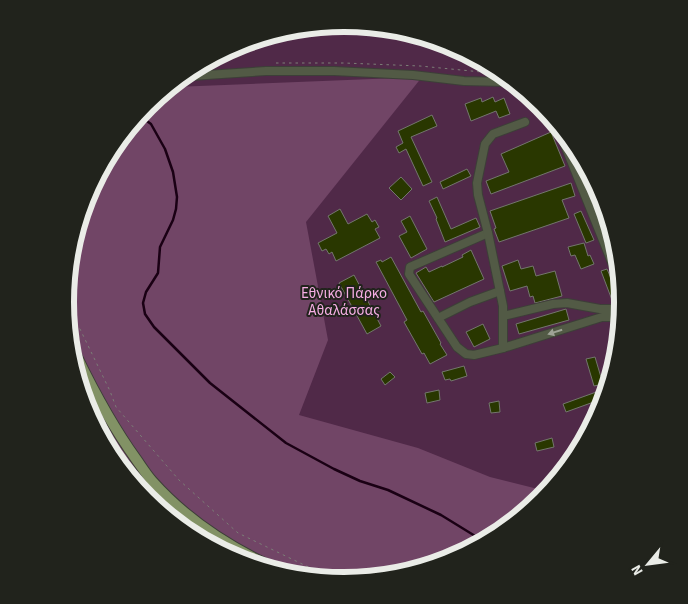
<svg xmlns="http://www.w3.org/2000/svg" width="688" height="604" font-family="'Source Sans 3',sans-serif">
<rect width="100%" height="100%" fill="#21231c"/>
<circle fill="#502948" cx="344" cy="302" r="275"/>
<g fill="#714566">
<polygon points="422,77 306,222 328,340 299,415 418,448 490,477 546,491 541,499 450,559 344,580 237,559 147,499 87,408 66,302 87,195 147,105 174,87"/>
<polygon points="571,151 601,196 613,257"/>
</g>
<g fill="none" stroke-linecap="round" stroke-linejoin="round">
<polyline stroke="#1a0014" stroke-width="2.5" points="140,116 151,124 165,149 173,172 177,197 176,209 173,220 160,247 158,273 146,292 143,303 145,314 154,327 210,383 286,443 334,469 360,481 388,490 441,515 480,539"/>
</g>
<g fill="#293700" stroke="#73766d">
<polygon points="493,97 495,102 504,98 510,114 499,118 496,111 471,121 465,104 481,98 482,102"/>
<polygon points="432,115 437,126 411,137 432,182 423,186 406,149 399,153 396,147 403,143 398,131"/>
<polygon points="551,132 565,166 491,194 486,181 509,172 501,154"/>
<polygon points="467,169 471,176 443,189 440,182"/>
<polygon points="401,177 412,189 401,200 389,188"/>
<polygon points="571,183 575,196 562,200 569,218 499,242 494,229 496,228 490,211"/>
<polygon points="437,197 451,229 476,218 480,227 445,242 436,219 437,218 429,201"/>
<polygon points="340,209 348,224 367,214 372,222 375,220 379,227 375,229 380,238 336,261 332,252 329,254 326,249 322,251 318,243 337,233 328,216"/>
<polygon points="581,211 594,240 586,243 574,214"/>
<polygon points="410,216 427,249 411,258 399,236 407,232 401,221"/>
<polygon points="584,243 588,256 590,255 594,264 581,269 575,255 571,256 568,247"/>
<polygon points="471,250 484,279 434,302 416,273 426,267 429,272 442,266 442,267 463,257 462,255"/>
<polygon points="391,257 421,312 423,311 441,343 440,344 447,355 430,364 424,353 422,354 404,322 407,320 376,262 381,260 382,262"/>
<polygon points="518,260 521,269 533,266 536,276 555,271 562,296 535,303 533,296 530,297 527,286 510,291 502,266"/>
<polygon points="607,269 619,297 612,300 601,271"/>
<polygon points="354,275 381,326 367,334 339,283"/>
<polygon points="566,309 569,320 519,334 516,324"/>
<polygon points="483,324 490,339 474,347 466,332"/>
<polygon points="595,357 603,384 594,386 586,359"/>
<polygon points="464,366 467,376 451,381 450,379 445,380 442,372"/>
<polygon points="390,372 395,377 385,385 381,379"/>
<polygon points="439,390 440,400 427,403 425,393"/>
<polygon points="599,391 602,399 566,412 563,404"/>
<polygon points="499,401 500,412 491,413 489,403"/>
<polygon points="552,438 554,447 537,451 535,443"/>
</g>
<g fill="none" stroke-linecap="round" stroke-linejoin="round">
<g stroke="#3d3f38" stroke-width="10">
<g id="minor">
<polyline points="191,76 266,71 334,71 413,75 464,81 506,82"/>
<polyline points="560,133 617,275"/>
<polyline points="488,233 410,267 409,274 457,347 466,354 474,355 503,348 602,317 619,317"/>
<polyline points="503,316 553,304 567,303 600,309 621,309"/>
<polyline points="438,318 470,302 500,291"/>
<polyline points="503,348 503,306 488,233 478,195 477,183 485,144 493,134 525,122"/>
</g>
</g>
<g stroke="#3d3f38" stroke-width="12">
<path id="major" d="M77,357C94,392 113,427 136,459C141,466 146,474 152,481C184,517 224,544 268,565"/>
</g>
<g stroke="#7c7e77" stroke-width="1" stroke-dasharray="2.5 4" stroke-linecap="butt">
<polyline points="276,63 344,63 420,66 492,73"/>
<polyline points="68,313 80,329 110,391 116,407 179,480 238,533 329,577"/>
</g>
<use href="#minor" stroke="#525a45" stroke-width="8"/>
<use href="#major" stroke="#829265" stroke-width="10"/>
</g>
<defs><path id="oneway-solid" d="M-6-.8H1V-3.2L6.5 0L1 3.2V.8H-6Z" transform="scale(1.25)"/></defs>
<use fill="#9ea396" href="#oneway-solid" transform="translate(555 332) rotate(163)"/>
<g text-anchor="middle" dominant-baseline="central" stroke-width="4" stroke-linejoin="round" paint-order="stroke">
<g font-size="15" fill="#f6aee4" stroke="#21231c">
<text x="344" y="293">Εθνικό Πάρκο<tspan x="344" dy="17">Αθαλάσσας</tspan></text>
</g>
</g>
<path d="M0 0H688V604H0ZM74 302a270 270 0 1 1 540 0a270 270 0 1 1-540 0Z" fill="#21231c" fill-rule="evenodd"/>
<path fill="none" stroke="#eaece7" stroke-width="6" d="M74 302a270 270 0 1 1 540 0a270 270 0 1 1-540 0Z"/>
<g transform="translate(648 564) rotate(241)" stroke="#21231c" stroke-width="4" paint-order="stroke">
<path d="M0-4L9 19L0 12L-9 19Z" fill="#eaece7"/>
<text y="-8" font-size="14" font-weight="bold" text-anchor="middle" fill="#eaece7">N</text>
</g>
</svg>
